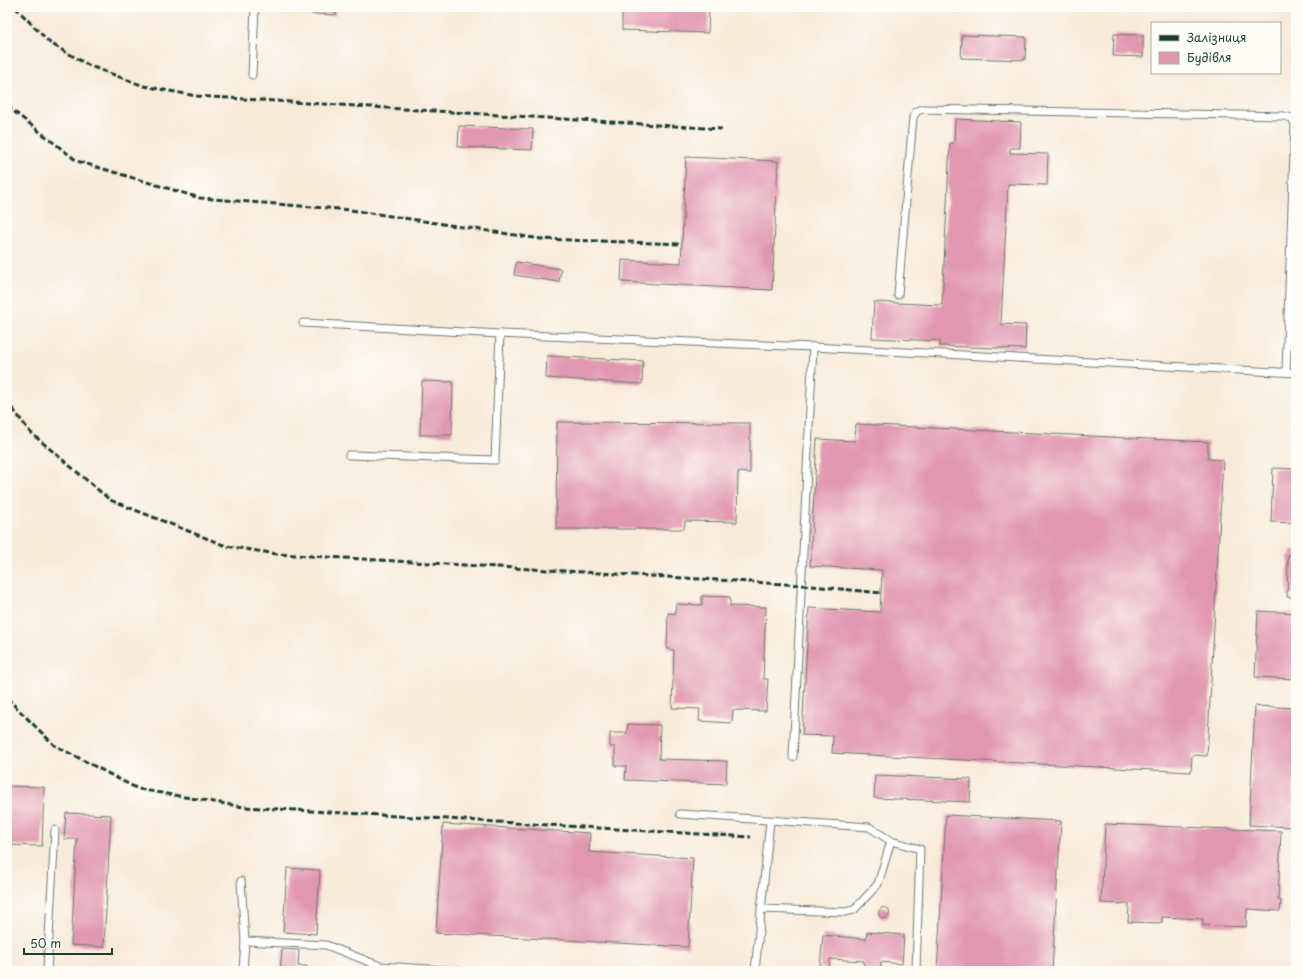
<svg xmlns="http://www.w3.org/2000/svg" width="1303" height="978" font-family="'Playpen Sans',sans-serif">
<rect width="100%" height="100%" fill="#fdfcf7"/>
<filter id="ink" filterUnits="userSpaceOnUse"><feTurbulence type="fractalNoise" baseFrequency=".025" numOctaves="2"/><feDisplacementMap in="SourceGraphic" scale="8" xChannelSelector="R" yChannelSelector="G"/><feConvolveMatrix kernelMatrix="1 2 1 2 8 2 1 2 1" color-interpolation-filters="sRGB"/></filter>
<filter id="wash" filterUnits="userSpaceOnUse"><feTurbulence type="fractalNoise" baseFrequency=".012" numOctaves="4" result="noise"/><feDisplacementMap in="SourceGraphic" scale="16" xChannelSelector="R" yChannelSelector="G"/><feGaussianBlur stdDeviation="0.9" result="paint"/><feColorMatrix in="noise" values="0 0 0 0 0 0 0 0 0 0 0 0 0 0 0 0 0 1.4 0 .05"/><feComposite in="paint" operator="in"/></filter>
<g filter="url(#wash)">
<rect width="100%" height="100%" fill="#f8ead9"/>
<g id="blocks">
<g fill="#e197b0">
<polygon points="311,7 336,7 336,15 311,14"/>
<polygon points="622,7 709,7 708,33 622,30"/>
<polygon points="1114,34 1143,35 1143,57 1113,56"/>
<polygon points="962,35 1026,37 1025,60 961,58"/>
<polygon points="955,119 1021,122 1020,148 1010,148 1010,153 1048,154 1047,185 1008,184 1001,324 1026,325 1025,349 940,346 940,341 872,338 874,302 942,305 950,143 954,143"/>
<polygon points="459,126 533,129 532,150 458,147"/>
<polygon points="686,157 778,161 772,290 621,282 622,260 681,263"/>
<polygon points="516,262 561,269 559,282 514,275"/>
<polygon points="547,356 643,361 642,384 546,378"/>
<polygon points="422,381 453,382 452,435 420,435"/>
<polygon points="557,422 750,423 750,473 738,472 737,522 685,521 684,529 556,529"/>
<polygon points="856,424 1208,442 1208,459 1223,460 1207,756 1192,755 1191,772 832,753 833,736 802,735 809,608 880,612 882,570 810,566 817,439 855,441"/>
<polygon points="1273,468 1296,469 1296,523 1271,522"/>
<polygon points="1291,550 1296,550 1296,597 1287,597 1288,555 1291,555"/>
<polygon points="702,596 730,597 730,606 766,607 763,679 768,679 766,711 733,710 732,723 699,721 700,709 672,708 674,650 667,649 668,613 675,614 676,604 702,605"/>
<polygon points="1258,611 1296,613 1296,679 1255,677"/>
<polygon points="1255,706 1296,708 1296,784 1294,784 1292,827 1249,825"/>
<polygon points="628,724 660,725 659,759 727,761 726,784 625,780 626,766 615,766 615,747 610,747 610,733 627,733"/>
<polygon points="875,775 971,779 970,802 874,798"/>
<polygon points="7,786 44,787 42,846 7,845"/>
<polygon points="66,813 111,815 104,947 71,945 77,839 64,839"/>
<polygon points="946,815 1061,821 1052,971 937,971"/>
<polygon points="443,824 590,833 589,852 693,858 688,947 436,933"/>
<polygon points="1105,824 1281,831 1278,900 1281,900 1280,911 1247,909 1246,927 1202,925 1203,919 1162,917 1162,923 1128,922 1129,904 1101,903"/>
<polygon points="287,868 320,870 316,934 283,932"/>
<circle cx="884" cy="913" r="5.5"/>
<polygon points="867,932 904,935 902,964 881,962 881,971 863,971 864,961 830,959 829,969 820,968 823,935 866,939"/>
<polygon points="282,949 299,950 298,966 307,966 306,971 280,971"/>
</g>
</g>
</g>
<g filter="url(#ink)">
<use href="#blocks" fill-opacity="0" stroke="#6b7a6e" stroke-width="1"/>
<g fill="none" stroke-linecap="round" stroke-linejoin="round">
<g stroke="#6b7a6e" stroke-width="9">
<g id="lane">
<polyline points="252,75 255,7"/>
<polyline points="898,295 913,117 917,111 923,109 1284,116 1292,118 1295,125 1286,372"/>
<polyline points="303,323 500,334 813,347 1296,373"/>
<polyline points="349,455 495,460 500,334"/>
<polyline points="793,757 813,347"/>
<polyline points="680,814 869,827 891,841 920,849 916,971"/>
<polyline points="241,881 245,941 243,971"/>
<polyline points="761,909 845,912 854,910 878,884 891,841"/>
<polyline points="245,941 326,945 380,966 461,971"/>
<polyline points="47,971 55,830"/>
<polyline points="755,971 770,821"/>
</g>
</g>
<use href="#lane" stroke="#fff" stroke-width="7"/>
<g stroke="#1f3d34" stroke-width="3" stroke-dasharray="6 3" stroke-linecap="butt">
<polyline points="15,7 50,43 90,66 144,86 196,96 722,129"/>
<polyline points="7,106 77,161 200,198 351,210 541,239 682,244"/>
<polyline points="7,401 30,432 110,500 226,546 277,554 802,585 881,593"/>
<polyline points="7,698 54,745 138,789 244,807 751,837"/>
</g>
</g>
</g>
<rect width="1303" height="978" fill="none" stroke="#fdfcf7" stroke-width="24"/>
<rect x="1151" y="22" width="130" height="52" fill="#fdfcf7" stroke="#a4b0a9"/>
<rect x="1159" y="35" width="20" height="6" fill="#1f3d34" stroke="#a4b0a9"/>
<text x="1187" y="42" font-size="12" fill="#1f3d34">Залізниця</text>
<rect x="1159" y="52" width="20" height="12" fill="#e197b0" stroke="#a4b0a9"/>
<text x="1187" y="62" font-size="12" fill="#1f3d34">Будівля</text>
<path d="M24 948v6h88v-6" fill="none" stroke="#1f3d34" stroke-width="2"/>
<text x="30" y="948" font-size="12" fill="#1f3d34" stroke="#fdfcf7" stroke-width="3" paint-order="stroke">50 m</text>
</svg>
